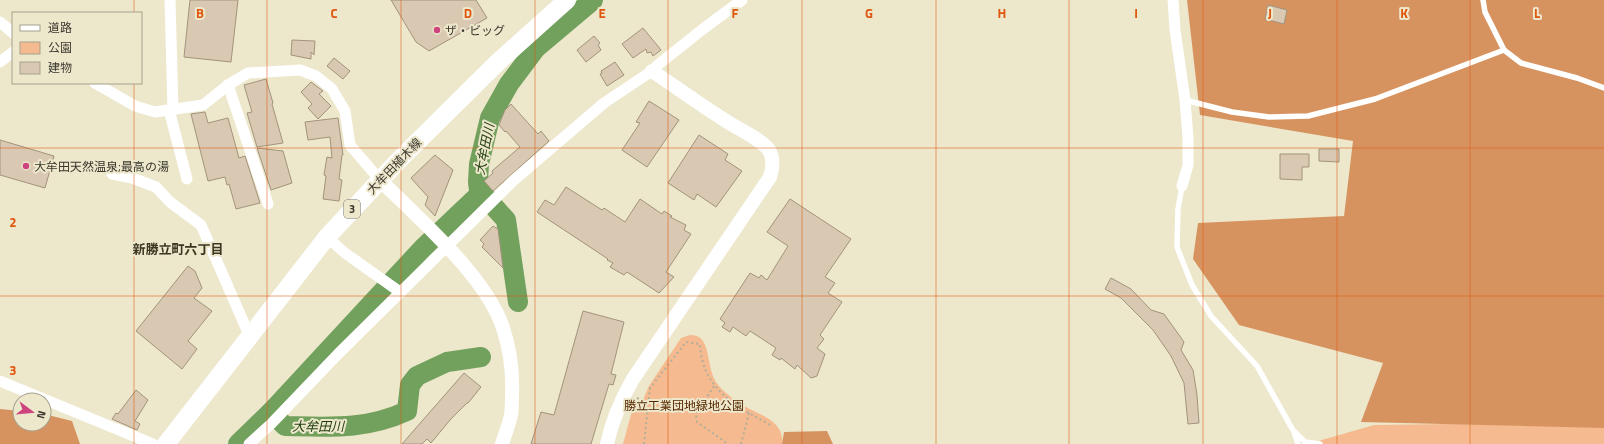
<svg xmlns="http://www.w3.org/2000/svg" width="1604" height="444" font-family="'Titillium Web','Noto Sans JP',sans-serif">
<rect width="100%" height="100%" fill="#ede7cc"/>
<g fill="#f5ba8f">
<path d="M690,335C714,334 704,370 719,386C728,396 740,404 752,410C761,415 773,419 779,429C782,433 782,440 783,444H623L632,411L642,402L649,386L681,338Z"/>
<polygon points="1604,422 1604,444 1308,444 1374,425"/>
</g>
<g fill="#d7935f">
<polygon points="1187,0 1604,0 1604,428 1361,422 1383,363 1239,325 1193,259 1198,223 1344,216 1353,141 1200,115"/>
<polygon points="0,409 20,411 20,424 44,424 44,414 72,421 80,444 0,444"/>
<polygon points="827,431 833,444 782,444 784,432"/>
</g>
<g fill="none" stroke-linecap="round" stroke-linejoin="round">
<g stroke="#72a05d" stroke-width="20">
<polyline points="518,302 506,220 479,190 478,182 479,164 490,118 509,84 536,48 593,0"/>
<polyline points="271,412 423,248 481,193"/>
<path d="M238,444L271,412L285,426C330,427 366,430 407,411L410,385L417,376L447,362L481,357"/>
</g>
</g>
<g fill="#d9c9b2" stroke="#a2937d">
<polygon points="190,0 238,0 231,62 184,57"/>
<polygon points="391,0 476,0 487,18 429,51 416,42"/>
<polygon points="1268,5 1287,10 1284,24 1265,19"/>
<polygon points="643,28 661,50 653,56 651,52 647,53 646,49 633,58 622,44"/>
<polygon points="594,36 600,43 598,45 601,50 586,62 577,50"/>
<polygon points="292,40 315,41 314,55 311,52 311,59 291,55"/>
<polygon points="334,58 350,71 343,79 327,66"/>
<polygon points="615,62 624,75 607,86 600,74 602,73 601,71"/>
<polygon points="266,79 273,103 272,104 283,143 257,147 247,113 252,112 244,85"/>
<polygon points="311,82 323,91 319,94 331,106 318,119 308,108 312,104 301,92"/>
<polygon points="649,101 679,120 647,167 622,150 640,123 636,122"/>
<polygon points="511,104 538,134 541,131 549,141 493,191 484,181 493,173 492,171 520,147 506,131 505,132 499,125 505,110"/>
<polygon points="205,112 208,123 228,118 239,158 245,156 260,203 236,209 229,184 227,185 225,177 208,181 191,114"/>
<polygon points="338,118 343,155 342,155 339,179 342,180 339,201 323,199 326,176 324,175 327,157 332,158 330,137 308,140 305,122"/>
<polygon points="699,135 728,154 725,160 742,171 716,207 697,194 694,200 668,183"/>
<polygon points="0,140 54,156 45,188 0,175"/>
<polygon points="257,148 283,151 292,183 271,190"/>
<polygon points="1319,149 1339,149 1339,162 1319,161"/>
<polygon points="1280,154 1309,154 1309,167 1302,167 1302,180 1280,179"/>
<polygon points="435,155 453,170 435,216 425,205 428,197 411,178"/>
<polygon points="566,187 602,210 604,208 625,222 640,199 662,214 664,211 672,216 670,217 686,225 684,230 691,234 666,272 674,277 659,293 627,272 624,275 610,267 613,263 607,260 608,259 537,212 545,200 554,205"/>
<polygon points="790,199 851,239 825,277 835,283 828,293 842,302 820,335 824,339 817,348 825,354 817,376 811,378 797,365 795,369 781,358 780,360 772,355 776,348 750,331 746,336 733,327 730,332 722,327 725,323 720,319 750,273 759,278 761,275 767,280 788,246 767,232"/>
<polygon points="493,226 498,229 503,268 482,247 484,244 480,240"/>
<polygon points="188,266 195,271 202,288 194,298 212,311 188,341 197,349 182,369 136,331"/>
<polygon points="1111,278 1131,289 1151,310 1164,314 1184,342 1181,350 1193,370 1197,395 1199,423 1188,424 1184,383 1171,356 1153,330 1121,298 1105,289"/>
<polygon points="583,311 624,322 611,374 616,375 613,385 609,384 591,444 531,444 541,412 554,415"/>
<polygon points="464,373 481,387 468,403 467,403 450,420 431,443 427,439 422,444 402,444"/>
<polygon points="136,390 148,400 135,421 140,424 137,430 112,419 116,413 118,414"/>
</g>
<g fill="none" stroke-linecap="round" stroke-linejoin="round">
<g stroke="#b3ae99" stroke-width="2" stroke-dasharray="2 3" stroke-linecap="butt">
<polyline points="714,386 696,414 697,422 728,444"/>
<polyline points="637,398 648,404"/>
<path d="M644,444L650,388L686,342L700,344C702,390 737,406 772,426"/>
<polyline points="741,444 749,413"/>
</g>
<g stroke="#fff" stroke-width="5.5">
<polyline points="1483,0 1485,12 1504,50 1521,63 1577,78 1604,88"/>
<polyline points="1185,100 1232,112 1269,117 1308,116 1375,99 1504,50"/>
<polyline points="1182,186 1178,209 1177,247 1192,285 1211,316 1257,366 1294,432 1298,444"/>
<polyline points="1295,432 1305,442 1320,444"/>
</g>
<g stroke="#fff" stroke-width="11">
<polyline points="170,0 173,110"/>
<polyline points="1173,0 1175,30 1185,100 1188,138 1188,165 1182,186"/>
<polyline points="0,22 13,33"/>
<polyline points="0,62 13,52"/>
<polyline points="95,83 135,106 155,112 203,105 228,85 248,73 300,70 316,76 332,89 345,111 350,145 379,179"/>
<polyline points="228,85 268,204"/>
<polyline points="169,110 187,179"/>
<polyline points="112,174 132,178 156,187 170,202 201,225 250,337"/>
<polyline points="327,237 345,253 400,292"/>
<polyline points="0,381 153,444"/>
<polyline points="249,444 271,424 338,354 514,180 604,103 652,71 659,64 703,29 742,0"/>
</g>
<g stroke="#fff" stroke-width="14">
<path d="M379,179C418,218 486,276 503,328C510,349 513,371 512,394C512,401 512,408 511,415C509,425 505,434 502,444"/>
<path d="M607,444C612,420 621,400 633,379L770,177C773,168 774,159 769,150C760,138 736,128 723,119C699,104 676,87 652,71"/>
</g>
<polyline stroke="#fff" stroke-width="18" points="166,444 327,237 399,160 498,62 567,0"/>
</g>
<path fill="none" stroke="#df570e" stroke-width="1" stroke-opacity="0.55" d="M134,0V13M267,0V444M401,0V444M535,0V444M668,0V444M802,0V444M936,0V444M1069,0V444M1203,0V444M1337,0V444M1470,0V444M134,83V444M0,148H1604M0,296H1604"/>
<g fill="#cd447e" stroke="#ede7cc" stroke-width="1.5">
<circle cx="437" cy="30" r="4"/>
<circle cx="26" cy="166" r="4"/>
</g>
<g text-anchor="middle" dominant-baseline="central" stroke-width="4" stroke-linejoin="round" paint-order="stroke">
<rect fill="#ede7cc" stroke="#706c5d" stroke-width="1" x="344" y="200" width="16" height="18" rx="3"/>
<g font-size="11" font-weight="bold" fill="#3b382e">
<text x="352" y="209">3</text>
</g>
<g font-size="12" fill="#3b382e" stroke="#ede7cc" text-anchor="start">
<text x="445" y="30">ザ・ビッグ</text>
<text x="34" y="166">大牟田天然温泉;最高の湯</text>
</g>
<g font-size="12" fill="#3b382e" stroke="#ede7cc">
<text transform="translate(394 166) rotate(-46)">大牟田植木線</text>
</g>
<g font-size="12" fill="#542800" stroke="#ede7cc">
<text x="684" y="405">勝立工業団地緑地公園</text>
</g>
<g font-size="13" font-style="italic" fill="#1e3c0c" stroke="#ede7cc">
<text transform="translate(484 149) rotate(-79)">大牟田川</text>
<text x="318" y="426">大牟田川</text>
</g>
<g font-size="13" font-weight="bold" fill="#3b3620" stroke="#ede7cc">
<text x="178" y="249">新勝立町六丁目</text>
</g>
</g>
<g font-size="13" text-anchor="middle" font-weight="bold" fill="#df570e" stroke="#ede7cc" stroke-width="4" stroke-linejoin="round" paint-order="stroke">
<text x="200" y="18">B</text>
<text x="334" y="18">C</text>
<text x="468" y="18">D</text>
<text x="602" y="18">E</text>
<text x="735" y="18">F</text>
<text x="869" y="18">G</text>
<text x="1002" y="18">H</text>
<text x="1136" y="18">I</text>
<text x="1270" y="18">J</text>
<text x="1404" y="18">K</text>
<text x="1537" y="18">L</text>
<text x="13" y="227">2</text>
<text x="13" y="375">3</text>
</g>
<rect x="12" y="12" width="130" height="72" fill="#ede7cc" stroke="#a6a18d"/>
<rect x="20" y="25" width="20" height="6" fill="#ffffff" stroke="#a6a18d"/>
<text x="48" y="32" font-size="12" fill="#3b382e">道路</text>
<rect x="20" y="42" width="20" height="12" fill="#f5ba8f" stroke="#a6a18d"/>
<text x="48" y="52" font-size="12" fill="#3b382e">公園</text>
<rect x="20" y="62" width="20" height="12" fill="#d9c9b2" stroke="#a6a18d"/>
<text x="48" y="72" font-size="12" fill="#3b382e">建物</text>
<g transform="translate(32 412) rotate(106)"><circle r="19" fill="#ede7cc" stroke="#a6a18d"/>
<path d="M0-3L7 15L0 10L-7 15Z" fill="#cd447e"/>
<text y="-6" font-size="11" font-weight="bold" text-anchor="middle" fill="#3b382e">N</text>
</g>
</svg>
